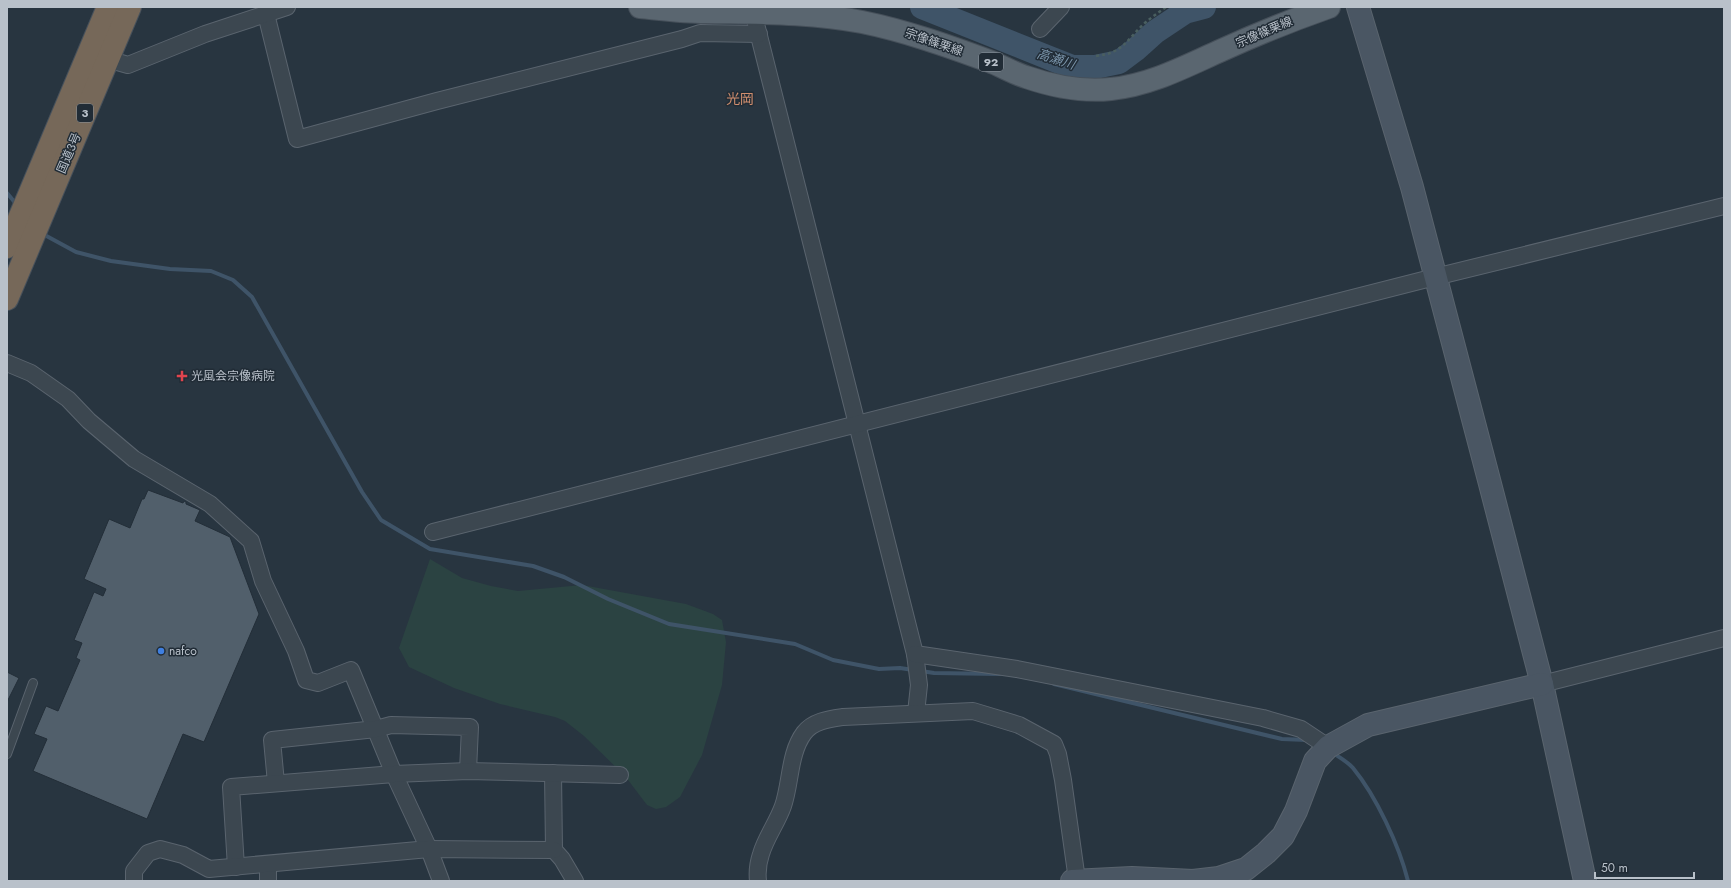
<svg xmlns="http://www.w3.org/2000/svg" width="1731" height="888" font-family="Jost,'Noto Sans JP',sans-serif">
<rect width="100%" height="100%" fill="#283540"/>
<polygon fill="#2b4342" points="430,559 462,578 491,586 518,591 582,585 686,604 713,614 722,620 726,642 722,685 702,755 680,797 666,807 656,809 647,805 625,776 584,736 565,721 555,717 500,704 454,688 409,667 399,648"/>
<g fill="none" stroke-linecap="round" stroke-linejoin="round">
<g stroke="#3f5468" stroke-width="4">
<polyline points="7,193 17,205"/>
<polyline points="41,233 76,252 111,261 170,269 211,271 233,280 252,297 362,492 381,520 430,549 533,566 564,577 608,599 669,624 795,644 833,660 879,669 900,668 913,670"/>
<polyline points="921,671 934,673 1000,674"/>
<polyline points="1054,684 1282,739 1307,740"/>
<path d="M1333,753C1339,757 1348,762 1353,768C1376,796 1399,845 1408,881"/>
</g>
<polyline stroke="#3f5468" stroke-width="24" points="922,7 1072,67 1095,67 1119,62 1135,50 1155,32 1185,12 1204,7"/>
</g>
<g fill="#515f6b" stroke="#232e38">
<polygon points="148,490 183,503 184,501 186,502 186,504 200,510 195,521 230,537 259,614 204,742 183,734 147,819 33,771 47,739 34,734 46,706 58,711 80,660 76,658 82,643 74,640 94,592 103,596 106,589 84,579 109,519 130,528 142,499 144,499"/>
<polygon points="7,672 19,678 7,702"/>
</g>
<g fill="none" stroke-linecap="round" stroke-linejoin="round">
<g stroke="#5a646e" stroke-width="10">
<polyline id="lane" points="7,754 33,683"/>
</g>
<g stroke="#5a646e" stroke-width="18">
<g id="street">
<polyline points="753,12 915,654 919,685 916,713"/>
<polyline points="266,14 297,139 437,101 682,39 700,33 759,34"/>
<polyline points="1040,29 1061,7"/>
<polyline points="107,59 128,65 205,34 287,7"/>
<polyline points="7,363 31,373 68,399 89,421 134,459 210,504 251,541 263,581 296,651 306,680 318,683 351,670 394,774 429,849 441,881"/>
<polyline points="433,532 1435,277 1724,206"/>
<polyline points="915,654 1017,669 1263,718 1301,729 1328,747"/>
<polyline points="1542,684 1724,638"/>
<polyline points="553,773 554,850 562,859 575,881"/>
<polyline points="276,783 272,740 376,729 391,725 470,727 468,771"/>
<polyline points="268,864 268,881"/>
<polyline points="236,867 231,787 394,774 468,771 620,775"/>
<polyline points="134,881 134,871 148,853 160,849 183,855 209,869 429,849 554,850"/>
<path d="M758,881C757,872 758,863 761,854C766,837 777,823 783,806C791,783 789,753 804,733C813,721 829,719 843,717L973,711L1019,725L1054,744L1058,754L1063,780L1077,880"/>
</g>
</g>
<g stroke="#5a646e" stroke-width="24">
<g id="secondary">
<polyline points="1358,7 1412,187 1489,480 1542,684 1585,881"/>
<polyline points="1072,881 1132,878 1193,881 1219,878 1246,869 1266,853 1283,836 1296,811 1315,761 1328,747 1368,725 1542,684"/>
</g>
</g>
<g stroke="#46505a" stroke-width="24">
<path id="primary" d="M640,7C661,9 683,12 705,12C758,13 810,12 862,22C906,31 948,46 989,61C1002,66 1013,73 1026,77C1052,86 1083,92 1111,89C1151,85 1186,66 1222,50C1257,34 1292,20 1329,7"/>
</g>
<g stroke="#47515b" stroke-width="24">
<g id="highway">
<polyline points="7,247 108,7"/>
<polyline points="7,299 130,7"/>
</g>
</g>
<path stroke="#4a5f60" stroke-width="2.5" stroke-dasharray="3 3" stroke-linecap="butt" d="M1096,56C1124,53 1127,39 1146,22C1152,17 1159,12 1166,7"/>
<use href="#lane" stroke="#3c4750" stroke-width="8"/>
<use href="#street" stroke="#3c4750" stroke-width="16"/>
<use href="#secondary" stroke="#4a5663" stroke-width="22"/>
<use href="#primary" stroke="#5a6670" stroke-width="22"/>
<use href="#highway" stroke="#766859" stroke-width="22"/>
</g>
<path fill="#e0444e" stroke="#212c36" stroke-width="1.5" d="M180 370h4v4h4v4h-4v4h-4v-4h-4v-4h4z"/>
<circle fill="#3f7fe0" stroke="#212c36" stroke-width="1.5" cx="161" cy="651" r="4"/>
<g text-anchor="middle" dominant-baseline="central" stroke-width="3" stroke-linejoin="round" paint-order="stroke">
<g fill="#212c36" stroke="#8b949e" stroke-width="1">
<rect x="979" y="53" width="24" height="18" rx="3"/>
<rect x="77" y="104" width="16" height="18" rx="3"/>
</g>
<g font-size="11" font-weight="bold" fill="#b9c1ca">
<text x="991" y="62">92</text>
<text x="85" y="113">3</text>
</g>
<g font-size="12" fill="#b9c1ca" stroke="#212c36">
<text transform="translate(1264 32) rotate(-23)">宗像篠栗線</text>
<text transform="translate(934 42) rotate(19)">宗像篠栗線</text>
<text transform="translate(69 153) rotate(-67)">国道3号</text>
</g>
<g font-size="12" fill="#b9c1ca" stroke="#212c36" text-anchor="start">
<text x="191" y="376">光風会宗像病院</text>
<text x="169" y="651">nafco</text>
</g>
<g font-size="13" font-style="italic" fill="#7b95ab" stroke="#212c36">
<text transform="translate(1056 59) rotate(18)">高瀬川</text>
</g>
<g font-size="14" fill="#d08e6e" stroke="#212c36">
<text x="740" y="99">光岡</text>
</g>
</g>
<rect width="1731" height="888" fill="none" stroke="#b9c1ca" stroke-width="16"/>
<path d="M1595 872v6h99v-6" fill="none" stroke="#b9c1ca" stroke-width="2"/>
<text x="1601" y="872" font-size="12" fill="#b9c1ca" stroke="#212c36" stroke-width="3" paint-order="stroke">50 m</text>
</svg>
